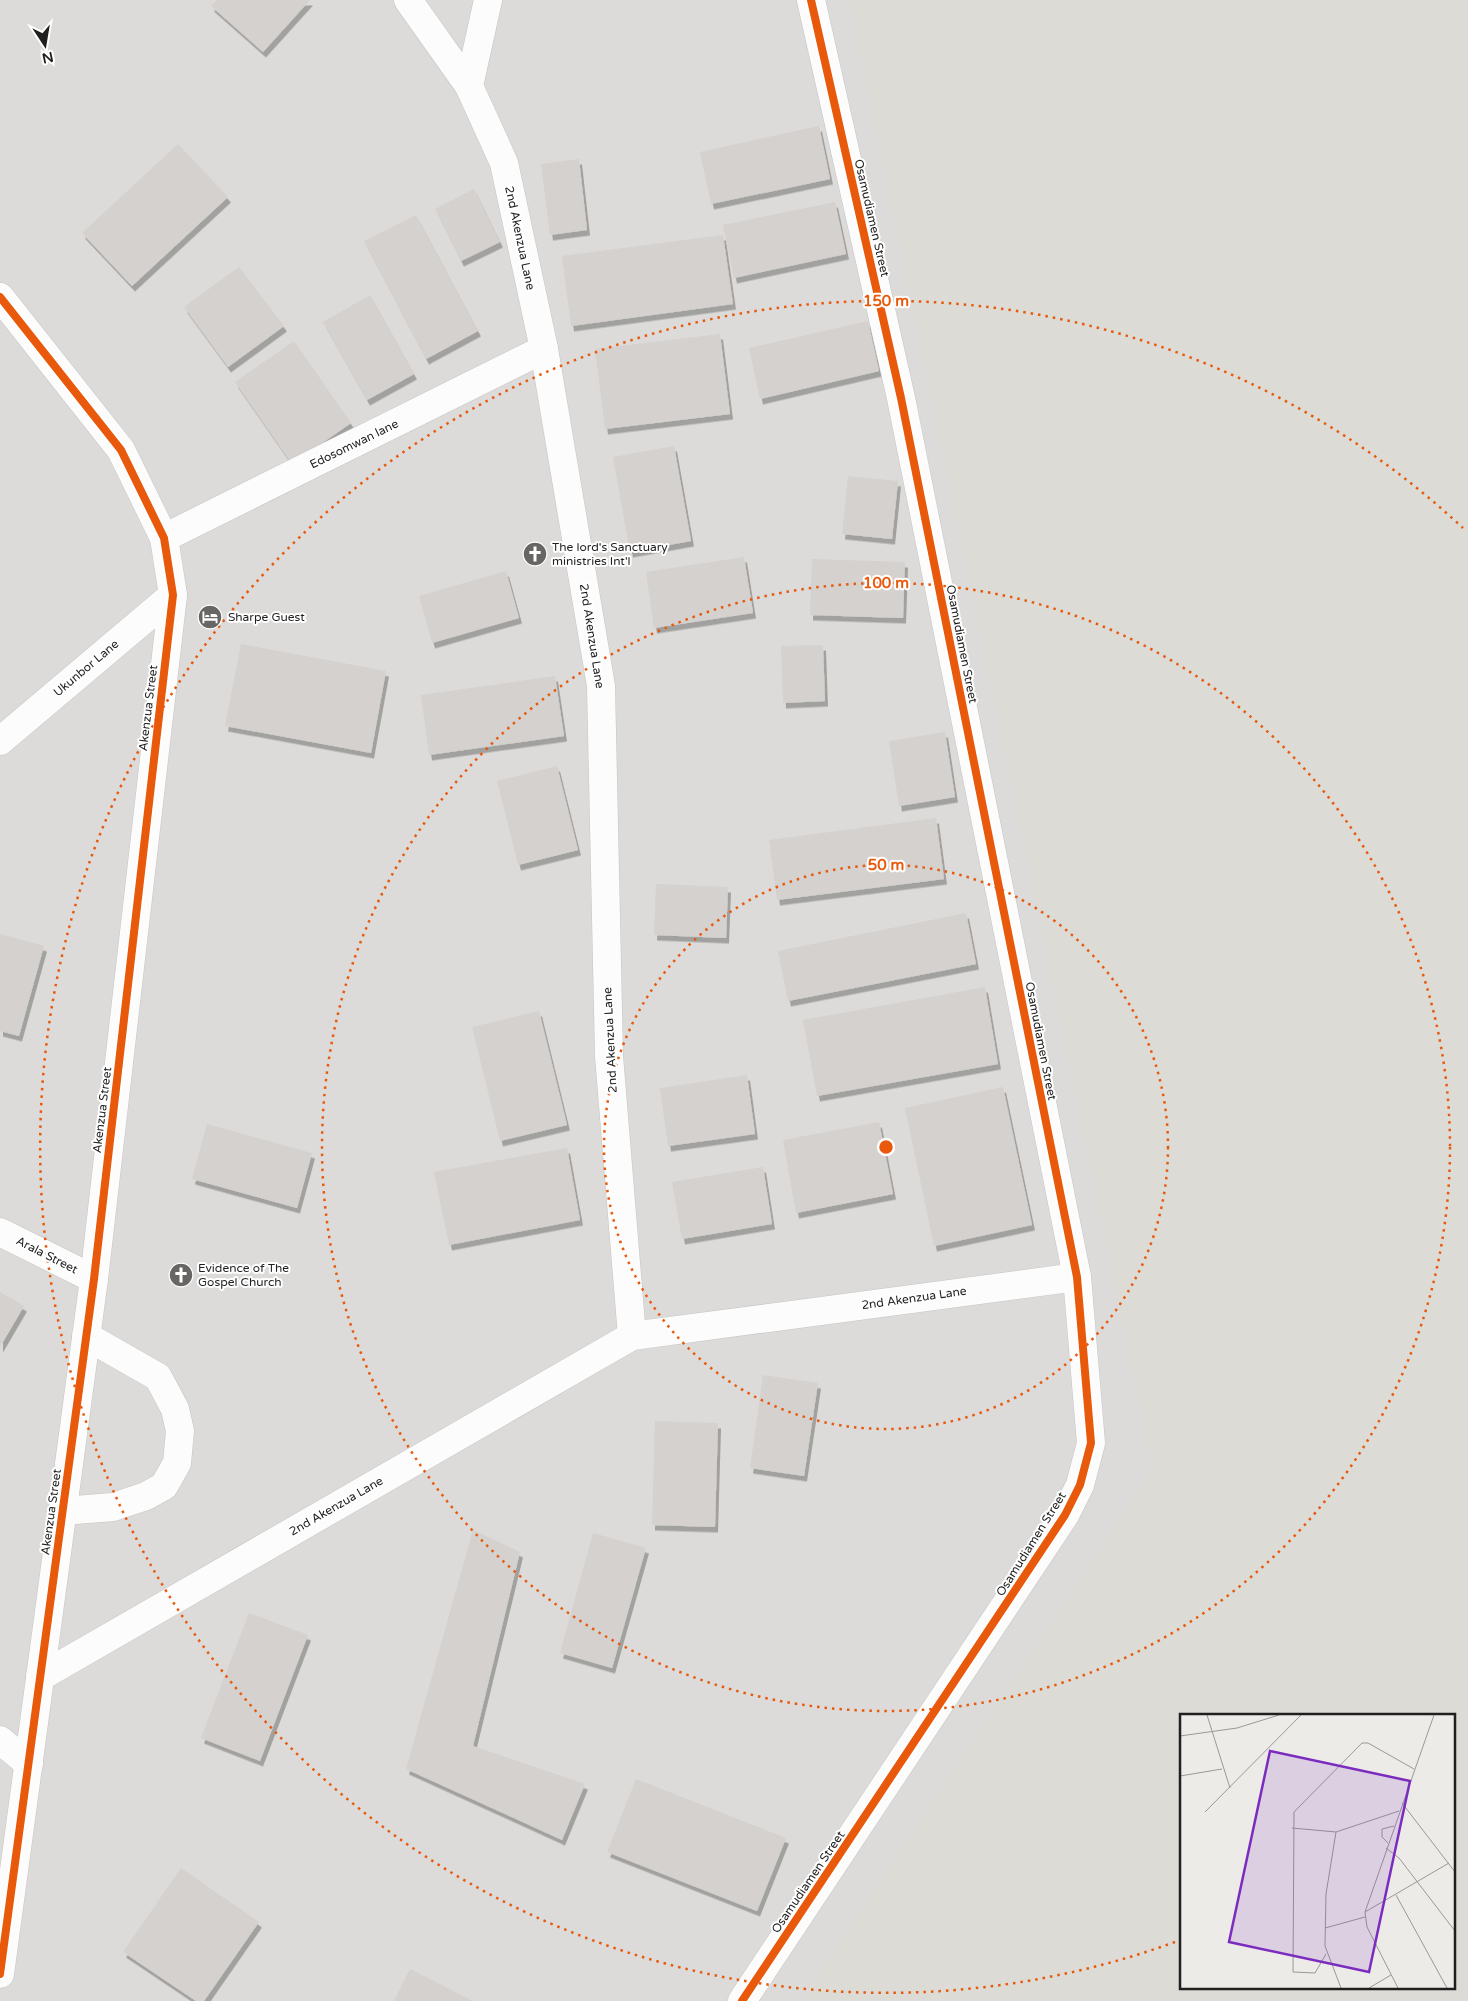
<svg xmlns="http://www.w3.org/2000/svg" width="1468" height="2001" font-family="'Varela Round',sans-serif">
<defs>
<filter id="shadow"><feDropShadow dx="3" dy="5.5" stdDeviation="0" flood-color="#0004"/></filter>
</defs>
<rect width="100%" height="100%" fill="#edebe8"/>
<path fill="#dcdbd9" fill-rule="evenodd" d="M0,0H1468V2001H0ZM1182,1715H1454V1987H1182Z"/>
<path fill="#dddbd6" fill-rule="evenodd" d="M849,0H1468V1996L1464,2001H801L1153,1469ZM1182,1715H1454V1987H1182Z"/>
<g fill="#d4d1cf" filter="url(#shadow)">
<polygon points="217,0 310,0 263,52 211,6"/>
<polygon points="819,126 830,179 711,204 700,152"/>
<polygon points="178,144 228,197 132,286 82,233"/>
<polygon points="579,159 587,230 550,235 541,164"/>
<polygon points="474,189 500,242 461,261 435,209"/>
<polygon points="835,202 846,254 734,278 723,225"/>
<polygon points="416,215 478,331 426,359 364,241"/>
<polygon points="723,235 733,304 571,326 562,256"/>
<polygon points="239,267 284,326 228,367 184,307"/>
<polygon points="370,295 414,374 367,400 323,322"/>
<polygon points="868,321 879,371 760,399 749,348"/>
<polygon points="720,334 730,414 605,429 595,349"/>
<polygon points="294,341 351,423 292,464 235,382"/>
<polygon points="674,446 691,541 630,552 613,457"/>
<polygon points="848,476 898,481 892,539 842,534"/>
<polygon points="744,557 753,613 654,628 646,572"/>
<polygon points="812,559 905,562 903,618 810,615"/>
<polygon points="506,571 519,618 432,643 419,596"/>
<polygon points="241,644 386,671 371,753 225,726"/>
<polygon points="823,645 825,701 783,703 781,646"/>
<polygon points="555,676 564,736 429,755 421,695"/>
<polygon points="945,732 955,797 899,806 889,741"/>
<polygon points="557,766 578,850 518,865 497,781"/>
<polygon points="936,818 944,879 777,900 769,840"/>
<polygon points="656,884 728,887 726,938 654,935"/>
<polygon points="966,913 976,964 788,1001 778,951"/>
<polygon points="0,934 44,946 19,1036 0,1031"/>
<polygon points="985,987 998,1064 817,1096 803,1020"/>
<polygon points="539,1011 567,1125 500,1141 472,1027"/>
<polygon points="747,1075 755,1134 668,1146 660,1088"/>
<polygon points="1003,1087 1032,1225 934,1246 905,1108"/>
<polygon points="879,1122 893,1194 796,1213 783,1140"/>
<polygon points="207,1124 312,1153 297,1208 192,1179"/>
<polygon points="567,1148 580,1220 449,1245 434,1172"/>
<polygon points="763,1167 772,1224 682,1239 672,1182"/>
<polygon points="0,1292 24,1306 0,1347"/>
<polygon points="763,1375 818,1383 804,1476 750,1468"/>
<polygon points="655,1421 718,1423 715,1527 652,1525"/>
<polygon points="473,1530 520,1552 473,1746 585,1784 562,1840 406,1769"/>
<polygon points="593,1533 646,1548 612,1668 560,1653"/>
<polygon points="249,1613 308,1635 260,1761 201,1738"/>
<polygon points="636,1779 786,1838 757,1911 607,1852"/>
<polygon points="181,1868 259,1922 204,2001 196,2001 123,1952"/>
<polygon points="410,1969 473,2001 394,2001"/>
</g>
<g fill="none" stroke-linecap="round" stroke-linejoin="round">
<g stroke="#c6c5c4" stroke-width="29">
<g id="minor">
<polyline points="408,0 469,86 504,163 544,349 601,686 609,1056 632,1336"/>
<polyline points="469,86 488,0"/>
<polyline points="0,297 121,450 164,538 173,595 94,1279 0,1974"/>
<polyline points="164,538 544,349"/>
<polyline points="0,741 173,595"/>
<polyline points="0,1232 94,1279"/>
<polyline points="62,1511 113,1507 146,1496 164,1486 177,1463 180,1431 175,1409 158,1377 86,1336"/>
<polyline points="40,1677 632,1336 1077,1277"/>
<polyline points="0,1740 29,1764"/>
<polyline points="742,2001 1065,1515 1080,1485 1091,1443 1077,1277 901,398 811,0"/>
</g>
</g>
<use href="#minor" stroke="#fcfcfc" stroke-width="28"/>
<g stroke="#fff" stroke-width="11">
<g id="cycleway">
<polyline points="0,297 121,450 164,538 173,595 94,1279 0,1974"/>
<polyline points="742,2001 1065,1515 1080,1485 1091,1443 1077,1277 901,398 811,0"/>
</g>
</g>
<use href="#cycleway" stroke="#e8590c" stroke-width="8"/>
</g>
<g fill="none" stroke="#e8590c" stroke-width="2.5" stroke-dasharray="2.5 5">
<circle cx="886" cy="1147" r="282"/>
<circle cx="886" cy="1147" r="564"/>
<path d="M1175 1942A846 846 0 1 1 1463 528"/>
</g>
<defs>
<g id="church-disc" transform="scale(1.25)"><circle r="9.5" fill="#676665" stroke="#fff"/><path d="M-1.2-6h2.4v3.5h3.3v2.4h-3.3V6h-2.4V-.1h-3.3v-2.4h3.3Z" fill="#fff"/></g>
<g id="hotel-disc" transform="scale(1.25)"><circle r="9.5" fill="#676665" stroke="#fff"/><path d="M-6-4.5h1.5V1H6V5H4.5V3h-9V5H-6ZM-4 0a1.8 1.8 0 1 1 3.6 0ZM.5 0V-2.5h3Q6-2.5 6 0Z" fill="#fff"/></g>
</defs>
<g fill-rule="evenodd">
<use href="#church-disc" x="535" y="554"/>
<use href="#hotel-disc" x="210" y="617"/>
<use href="#church-disc" x="181" y="1275"/>
</g>
<g text-anchor="middle" dominant-baseline="central" stroke-width="4" stroke-linejoin="round" paint-order="stroke">
<g font-size="12" fill="#1f1f1f" stroke="#fff">
<text transform="translate(872 218) rotate(77)">Osamudiamen Street</text>
<text transform="translate(520 238) rotate(78)">2nd Akenzua Lane</text>
<text transform="translate(354 444) rotate(-26)">Edosomwan lane</text>
<text transform="translate(592 636) rotate(81)">2nd Akenzua Lane</text>
<text transform="translate(962 644) rotate(79)">Osamudiamen Street</text>
<text transform="translate(86 668) rotate(-40)">Ukunbor Lane</text>
<text transform="translate(148 708) rotate(-83)">Akenzua Street</text>
<text transform="translate(610 1040) rotate(-93)">2nd Akenzua Lane</text>
<text transform="translate(1041 1041) rotate(79)">Osamudiamen Street</text>
<text transform="translate(102 1110) rotate(-83)">Akenzua Street</text>
<text transform="translate(47 1255) rotate(27)">Arala Street</text>
<text transform="translate(914 1298) rotate(-8)">2nd Akenzua Lane</text>
<text transform="translate(336 1506) rotate(-30)">2nd Akenzua Lane</text>
<text transform="translate(51 1512) rotate(-82)">Akenzua Street</text>
<text transform="translate(1031 1544) rotate(-58)">Osamudiamen Street</text>
<text transform="translate(808 1882) rotate(-56)">Osamudiamen Street</text>
</g>
<g font-size="12" fill="#1f1f1f" stroke="#fff" text-anchor="start">
<text x="552" y="547">The lord's Sanctuary<tspan x="552" dy="14">ministries Int'l</tspan></text>
<text x="228" y="617">Sharpe Guest</text>
<text x="198" y="1268">Evidence of The<tspan x="198" dy="14">Gospel Church</tspan></text>
</g>
</g>
<g transform="translate(1180 1714)">
<rect width="275" height="275" fill="#edebe8"/>
<path fill="none" stroke="#9b9998" stroke-width="1" d="M27,1L50,74M0,22L57,14L99,1M0,62L42,55M222,89L275,158M25,98L121,1M112,114L156,118L219,97M156,118L146,180L145,232L161,274M208,129L202,123V115L214,112M206,134L219,144L275,217M216,181L267,274M185,198L269,149M145,214L185,203M146,240L135,259L113,258L114,98L182,29H188L234,55M189,274L211,261M218,274L187,213L185,198L254,1"/>
<path fill="#7b2cbf" fill-opacity="0.15" stroke="#7b2cbf" stroke-width="2.5" d="M90,37L230,67L189,258L49,228Z"/>
<rect width="275" height="275" fill="none" stroke="#1f1f1f" stroke-width="2.5"/>
</g>
<circle cx="886" cy="1147" r="8" fill="#e8590c" stroke="#fff" stroke-width="2.5"/>
<g font-size="15" text-anchor="middle" font-weight="bold" fill="#e8590c" stroke="#fff" stroke-width="4" stroke-linejoin="round" paint-order="stroke">
<text x="886" y="306">150 m</text>
<text x="886" y="588">100 m</text>
<text x="886" y="870">50 m</text>
</g>
<g transform="translate(45 45) rotate(168)" stroke="#ffffff" stroke-width="4" paint-order="stroke">
<path d="M0-4L9 19L0 12L-9 19Z" fill="#1f1f1f"/>
<text y="-8" font-size="14" font-weight="bold" text-anchor="middle" fill="#1f1f1f">N</text>
</g>
</svg>
